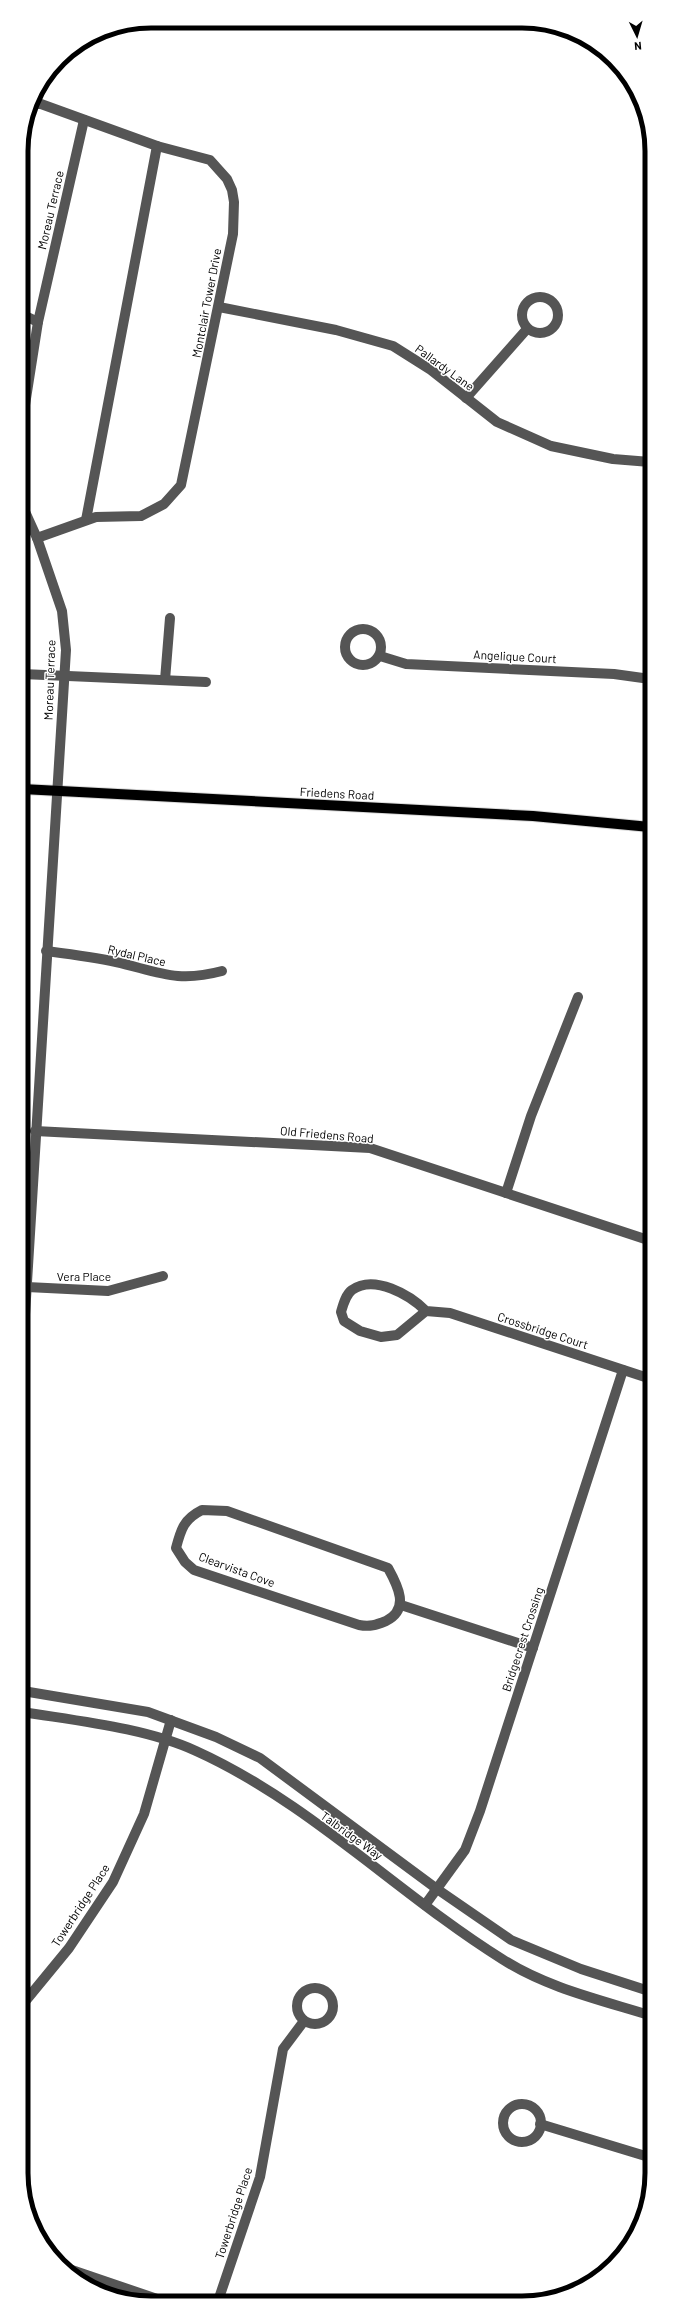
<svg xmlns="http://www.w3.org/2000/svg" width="673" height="2324" font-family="Barlow,sans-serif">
<rect width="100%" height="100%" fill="#fff"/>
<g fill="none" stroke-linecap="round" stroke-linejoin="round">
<g stroke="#dbdbdb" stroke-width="12">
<polyline id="major" points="22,789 533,816 650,827"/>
</g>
<g stroke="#555" stroke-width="10">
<polyline points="30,104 41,104 157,146 210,160 227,179 232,190 234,202 233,234 181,485 164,504 141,516 96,517 37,538"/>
<circle cx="540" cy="315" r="18"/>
<polyline points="219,307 336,330 393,346 431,370 497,422 551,446 613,459 650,462"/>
<polyline points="21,314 38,322"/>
<polyline points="466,398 527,329"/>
<polyline points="22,424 38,322 84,120"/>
<polyline points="22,505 37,538 62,611 66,650 23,1347"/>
<polyline points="86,520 157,146"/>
<circle cx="363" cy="647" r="18"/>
<polyline points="380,656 406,664 614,674 650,679"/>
<polyline points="22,674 206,682"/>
<polyline points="165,680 170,618"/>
<path d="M46,951C69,954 93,957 116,962C159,972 177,983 222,971"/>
<polyline points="35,1131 370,1148 651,1241"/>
<polyline points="506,1193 531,1116 578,997"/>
<polyline points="27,1287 108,1291 163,1276"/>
<path d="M426,1311L397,1335L381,1337L360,1331L344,1321L341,1312C343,1305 346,1294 352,1290C374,1274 410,1295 426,1311L450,1313L651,1379"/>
<path d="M202,1510L227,1511L388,1568C398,1586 410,1609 386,1621C376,1625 370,1627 359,1625L194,1570L185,1562L176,1548C181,1529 184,1519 202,1510Z"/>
<polyline points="401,1605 533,1648"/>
<polyline points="23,1691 148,1712 216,1737 260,1758 437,1889 511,1940 581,1969 652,1992"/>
<path d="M23,1712C78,1721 146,1728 196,1751C309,1802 398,1894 502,1959C547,1988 601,2000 652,2016"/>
<polyline points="425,1905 465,1850 480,1811 623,1370"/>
<circle cx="315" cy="2006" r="18"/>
<polyline points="23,2004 69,1948 113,1882 144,1814 171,1720"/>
<polyline points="647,2014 652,1995"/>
<circle cx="522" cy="2123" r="19"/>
<polyline points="540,2124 652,2158"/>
<polyline points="63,2267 163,2301"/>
<polyline points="218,2301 260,2177 283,2049 304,2021"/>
</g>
<use href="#major" stroke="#000" stroke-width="10"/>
</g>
<g text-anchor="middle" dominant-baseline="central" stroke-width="3" stroke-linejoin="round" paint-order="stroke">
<g font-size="12" fill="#000" stroke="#fff">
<text transform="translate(50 210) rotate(-77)">Moreau Terrace</text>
<text transform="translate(206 303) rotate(-79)">Montclair Tower Drive</text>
<text transform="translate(445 367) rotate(36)">Pallardy Lane</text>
<text transform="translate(515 656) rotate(3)">Angelique Court</text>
<text transform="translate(49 680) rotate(-88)">Moreau Terrace</text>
<text transform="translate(337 793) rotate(3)">Friedens Road</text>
<text transform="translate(137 955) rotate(13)">Rydal Place</text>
<text transform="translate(327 1134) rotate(5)">Old Friedens Road</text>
<text x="84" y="1276">Vera Place</text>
<text transform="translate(543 1330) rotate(18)">Crossbridge Court</text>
<text transform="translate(237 1569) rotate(20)">Clearvista Cove</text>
<text transform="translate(522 1639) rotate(-72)">Bridgecrest Crossing</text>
<text transform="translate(352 1835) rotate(36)">Talbridge Way</text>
<text transform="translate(80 1905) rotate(-57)">Towerbridge Place</text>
<text transform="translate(233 2213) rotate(-72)">Towerbridge Place</text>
</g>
</g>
<path d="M0 0H673V2324H0ZM151 28H522A123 123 0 0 1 645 151V2173A123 123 0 0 1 522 2296H151A123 123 0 0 1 28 2173V151A123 123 0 0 1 151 28Z" fill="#fff" fill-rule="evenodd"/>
<path fill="none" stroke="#000" stroke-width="5" d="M151 28H522A123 123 0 0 1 645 151V2173A123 123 0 0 1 522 2296H151A123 123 0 0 1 28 2173V151A123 123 0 0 1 151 28Z"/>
<g transform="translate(637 36) rotate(175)" stroke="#ffffff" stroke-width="3" paint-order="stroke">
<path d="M0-3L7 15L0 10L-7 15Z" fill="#000000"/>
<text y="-6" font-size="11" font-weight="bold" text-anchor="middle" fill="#000000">N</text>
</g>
</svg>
